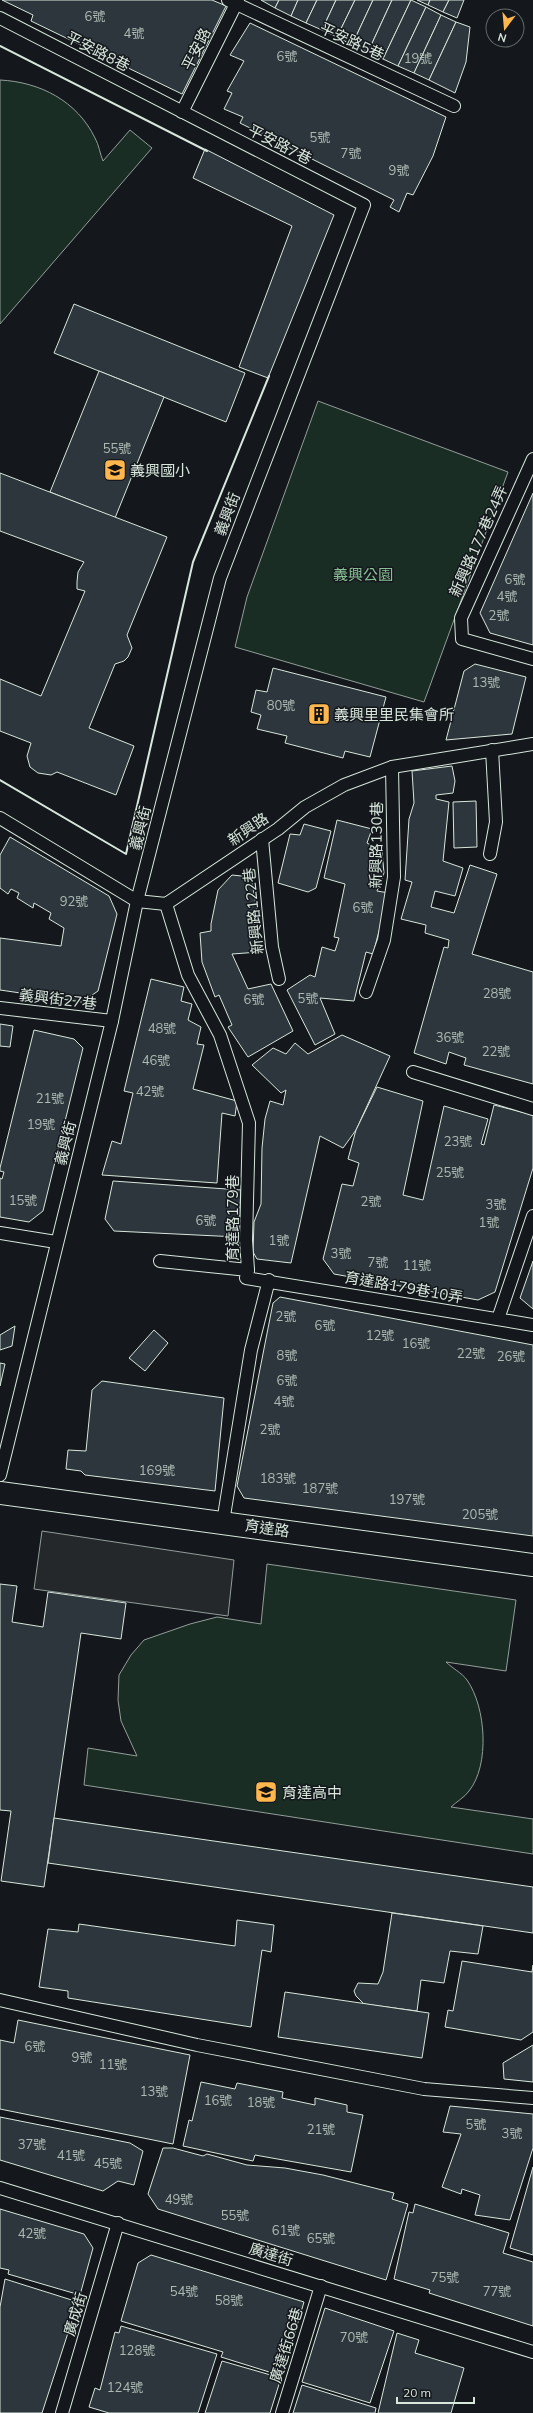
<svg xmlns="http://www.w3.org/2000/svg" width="533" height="2413" font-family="Mulish,'Noto Sans TC',sans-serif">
<rect width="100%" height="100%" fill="#14181c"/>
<g fill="#1a2d24" stroke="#939e99">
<path d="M0,80C40,82 77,101 95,138C99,145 100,154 103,161L130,130L152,148L0,324Z"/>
<polygon points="318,401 508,472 424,702 235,647 247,597"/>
<path d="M267,1564L516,1600L506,1671L446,1662C452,1668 462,1673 467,1680C486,1707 490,1765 469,1791C465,1797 456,1802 451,1807L533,1819V1854L84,1785L88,1748L137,1756L121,1721L118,1700L119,1675L131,1655L144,1640L190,1624L217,1617L261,1624Z"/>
</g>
<polygon fill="#24282b" stroke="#939e99" points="42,1531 234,1560 228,1616 34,1589"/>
<g fill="#2c363c" stroke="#d8e6dc">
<polygon points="2,0 212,0 226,6 182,94 31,21 33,15"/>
<polygon points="261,0 279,0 275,8"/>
<polygon points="279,0 298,0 291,16 275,8"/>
<polygon points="298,0 317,0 306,23 291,16"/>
<polygon points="317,0 336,0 322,30 306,23"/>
<polygon points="336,0 355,0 337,37 322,30"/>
<polygon points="355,0 373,0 352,45 337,37"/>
<polygon points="373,0 392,0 368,52 352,45"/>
<polygon points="392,0 411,0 383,59 368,52"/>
<polygon points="411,0 426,7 398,66 383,59"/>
<polygon points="417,0 430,0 428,5"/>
<polygon points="430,0 449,0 443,12 428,5"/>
<polygon points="449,0 464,0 457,18 443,12"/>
<polygon points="426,7 441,15 414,73 398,66"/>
<polygon points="441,15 456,22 429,80 414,73"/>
<polygon points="456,22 470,27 466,62 455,93 429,80"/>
<polygon points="250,23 446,117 433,156 413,195 407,193 399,212 390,207 394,200 240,123 243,117 224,109 232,93 227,91 244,61 230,55"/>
<polygon points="205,149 334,215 268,378 239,367 292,226 193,178"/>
<polygon points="74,304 245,373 226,422 54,353"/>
<polygon points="99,371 164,397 115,518 50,492"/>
<polygon points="0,473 167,537 127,635 132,648 128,657 124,661 115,664 89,728 134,746 116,795 57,772 51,775 38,773 30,767 27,756 31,743 0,731 0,679 41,696 85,591 77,589 77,582 78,572 84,562 0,531"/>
<polygon points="533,493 533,645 490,633 480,613"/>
<polygon points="475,664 526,677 512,734 446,740 464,671"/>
<polygon points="273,668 386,697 370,757 345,751 343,758 285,743 287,736 257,729 261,715 251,712 256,690 267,692"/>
<polygon points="452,766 455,781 453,793 436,795 436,799 449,802 443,861 463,868 455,896 435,891 431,907 454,913 470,865 497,874 472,954 533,972 533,1084 464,1065 466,1058 449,1052 446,1064 414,1053 444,947 448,948 449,940 425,933 426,925 401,919 412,882 405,880 409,819 414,803 412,771"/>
<polygon points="476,801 477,847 454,848 453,802"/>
<polygon points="337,820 372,829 367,843 382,851 384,873 377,891 389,893 373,954 366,952 354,1001 320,998 335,1034 315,1045 287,990 310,975 315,977 322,947 335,951 339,938 334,937 345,884 324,878"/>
<polygon points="304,824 331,831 316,888 308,892 278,883 290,834 300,835"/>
<polygon points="10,837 109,896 117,914 98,991 82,1002 0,990 0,938 61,946 64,928 49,919 51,913 34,903 33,908 17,898 19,893 11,889 8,894 0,888 0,855"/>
<polygon points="232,875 251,877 258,916 254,924 259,952 232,954 248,989 271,984 293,1031 248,1057 228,1027 232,1025 219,995 215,997 202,962 200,933 211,931 211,924 218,890"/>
<polygon points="151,979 184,987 181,1001 192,1004 188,1020 201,1027 197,1044 204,1045 193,1089 237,1101 235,1116 222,1113 217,1183 102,1175 112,1141 121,1144 133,1093 124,1091"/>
<polygon points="0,1024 13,1026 10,1047 0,1046"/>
<polygon points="34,1030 74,1039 83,1048 43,1211 29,1222 0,1217 0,1178 2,1179 4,1172 0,1171 0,1168"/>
<polygon points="342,1035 390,1056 356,1130 343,1148 320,1136 291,1263 257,1259 253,1252 254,1222 261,1204 262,1148 265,1119 270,1101 283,1105 286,1090 281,1093 252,1065 273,1048 286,1054 295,1043 308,1054"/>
<polygon points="377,1087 423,1101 403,1195 423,1200 444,1106 488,1119 481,1144 484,1145 494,1105 533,1115 533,1168 495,1292 478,1300 334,1274 323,1259 342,1184 353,1186 359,1163 348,1159 356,1130"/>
<polygon points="113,1181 241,1190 238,1237 114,1231 105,1219"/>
<polygon points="533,1261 533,1309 520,1298"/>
<polygon points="280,1297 533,1345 533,1536 244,1498 237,1486 273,1303"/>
<polygon points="15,1326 12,1346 0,1350 0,1335"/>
<polygon points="154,1330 168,1343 145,1371 129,1358"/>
<polygon points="0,1363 5,1364 0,1386"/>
<polygon points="102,1381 224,1398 215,1491 85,1475 81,1471 66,1469 68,1450 86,1451 92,1390"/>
<polygon points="0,1584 17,1586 12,1622 43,1627 48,1592 126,1603 121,1639 81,1633 44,1887 1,1881 11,1811 0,1810"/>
<polygon points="54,1818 533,1887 533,1933 48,1863"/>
<polygon points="392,1913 483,1926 478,1954 450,1951 444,1983 421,1980 417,2011 364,2004 356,1996 354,1991 358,1983 378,1984 383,1972"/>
<polygon points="237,1920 274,1925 271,1952 262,1950 251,2027 68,1998 68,1991 39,1987 48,1929 78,1932 79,1924 235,1946"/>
<polygon points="462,1961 532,1972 533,1965 533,2032 521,2040 445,2027 448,2010 453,2011"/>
<polygon points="285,1992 429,2013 422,2058 278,2037"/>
<polygon points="18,2020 190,2055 173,2144 0,2109 0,2040 14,2043"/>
<polygon points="533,2045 533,2082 504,2079 503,2063"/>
<polygon points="201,2082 235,2089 237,2083 283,2092 282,2098 315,2105 315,2098 347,2105 347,2112 363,2115 351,2172 255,2155 253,2161 183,2146 189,2120 192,2121"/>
<polygon points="450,2106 533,2114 533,2148 510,2220 475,2215 480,2195 462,2189 461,2194 442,2187 461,2134 443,2132"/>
<polygon points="0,2117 130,2143 143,2151 134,2185 118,2181 103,2191 0,2160"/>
<polygon points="163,2148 173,2148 203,2156 207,2154 247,2165 285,2168 323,2175 394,2193 392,2199 408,2204 386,2280 158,2209 148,2194"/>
<polygon points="533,2167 533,2255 510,2248"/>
<polygon points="415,2204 509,2233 503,2253 533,2262 533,2326 429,2293 430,2290 394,2279 409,2212 413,2213"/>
<polygon points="0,2209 84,2234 93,2248 80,2295 8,2274 9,2270 0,2268"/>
<polygon points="151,2255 304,2302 282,2376 221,2357 223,2352 121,2321 138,2263"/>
<polygon points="5,2279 78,2302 42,2413 0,2413 0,2307"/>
<polygon points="325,2308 394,2331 370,2403 302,2382"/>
<polygon points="121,2326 217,2354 198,2413 109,2413 89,2407 95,2388 100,2390 115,2332 119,2333"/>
<polygon points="397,2333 419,2340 415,2353 464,2368 451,2413 378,2413"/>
<polygon points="222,2361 281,2378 270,2413 205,2413"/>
<polygon points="302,2385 376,2408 375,2413 293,2413"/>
</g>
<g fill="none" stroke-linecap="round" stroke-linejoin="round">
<g stroke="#d8e6dc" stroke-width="14">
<g id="lane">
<polyline points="228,0 454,106"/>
<polyline points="0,18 364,205 220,578 137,901 112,1021 0,1475"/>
<polyline points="182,112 238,0"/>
<polyline points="533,459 461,618 462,639 533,659"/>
<polyline points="0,818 137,901 166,904 278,829 305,807 344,785 392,767 533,744"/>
<polyline points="262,839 272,947 279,979"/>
<polyline points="490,854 496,822 492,750"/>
<polyline points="166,904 188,975 220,1035 249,1123 246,1240 248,1270 246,1278 533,1325"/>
<polyline points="366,992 384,940 394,877 392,767"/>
<polyline points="0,1008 112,1021"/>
<polyline points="413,1072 533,1109"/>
<polyline points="0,1233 56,1242"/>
<polyline points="160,1261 248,1270"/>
<polyline points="498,1319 533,1216"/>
<polyline points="223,1522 251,1350 269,1280"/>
<polyline points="0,2000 197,2045 424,2089 533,2098"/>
<polyline points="0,2188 533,2352"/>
<polyline points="62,2413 118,2223"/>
<polyline points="282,2413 321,2286"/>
</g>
</g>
<g stroke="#d8e6dc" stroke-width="24">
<polyline id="secondary" points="0,1493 533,1565"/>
</g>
<use href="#lane" stroke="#14181c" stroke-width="12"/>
<use href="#secondary" stroke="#14181c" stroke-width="22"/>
<g stroke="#d8e6dc" stroke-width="2">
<polyline points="0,46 207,151"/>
<polyline points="0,780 126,854 193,562 269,376"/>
</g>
</g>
<defs>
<g id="school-square" transform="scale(1.15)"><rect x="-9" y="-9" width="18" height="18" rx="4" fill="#ffb74d" stroke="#14181c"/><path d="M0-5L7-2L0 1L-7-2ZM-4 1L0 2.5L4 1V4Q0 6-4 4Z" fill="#111"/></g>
<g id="building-square" transform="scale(1.15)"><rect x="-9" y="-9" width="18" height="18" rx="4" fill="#ffb74d" stroke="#14181c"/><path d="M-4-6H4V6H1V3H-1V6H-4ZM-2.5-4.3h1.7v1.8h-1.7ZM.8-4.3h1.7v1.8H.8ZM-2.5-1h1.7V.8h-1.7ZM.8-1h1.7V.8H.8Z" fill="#111"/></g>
</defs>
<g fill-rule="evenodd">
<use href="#school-square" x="115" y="470"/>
<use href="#building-square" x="319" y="714"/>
<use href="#school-square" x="266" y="1792"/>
</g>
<g text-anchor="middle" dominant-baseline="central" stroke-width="3" stroke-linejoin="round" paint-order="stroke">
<g font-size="13" fill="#adbab4">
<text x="95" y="16">6號</text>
<text x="134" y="33">4號</text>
<text x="287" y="56">6號</text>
<text x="418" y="58">19號</text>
<text x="320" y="137">5號</text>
<text x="351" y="153">7號</text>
<text x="399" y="170">9號</text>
<text x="117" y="448">55號</text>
<text x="515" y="579">6號</text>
<text x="507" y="596">4號</text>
<text x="499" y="615">2號</text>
<text x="486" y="682">13號</text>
<text x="281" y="705">80號</text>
<text x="74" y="901">92號</text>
<text x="363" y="907">6號</text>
<text x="497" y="993">28號</text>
<text x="308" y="998">5號</text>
<text x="254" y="999">6號</text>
<text x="162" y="1028">48號</text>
<text x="450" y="1037">36號</text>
<text x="496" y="1051">22號</text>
<text x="156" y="1060">46號</text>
<text x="150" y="1091">42號</text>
<text x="50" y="1098">21號</text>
<text x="41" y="1124">19號</text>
<text x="458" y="1141">23號</text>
<text x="450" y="1172">25號</text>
<text x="23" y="1200">15號</text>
<text x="371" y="1201">2號</text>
<text x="496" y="1204">3號</text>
<text x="206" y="1220">6號</text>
<text x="489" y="1222">1號</text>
<text x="279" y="1240">1號</text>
<text x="341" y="1253">3號</text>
<text x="378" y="1262">7號</text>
<text x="417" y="1265">11號</text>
<text x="286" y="1316">2號</text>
<text x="325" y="1325">6號</text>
<text x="380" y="1335">12號</text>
<text x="416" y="1343">16號</text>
<text x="471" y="1353">22號</text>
<text x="287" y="1355">8號</text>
<text x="511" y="1356">26號</text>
<text x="287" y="1380">6號</text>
<text x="284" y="1401">4號</text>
<text x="270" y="1429">2號</text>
<text x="157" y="1470">169號</text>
<text x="278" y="1478">183號</text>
<text x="320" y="1488">187號</text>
<text x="407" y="1499">197號</text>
<text x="480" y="1514">205號</text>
<text x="35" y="2046">6號</text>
<text x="82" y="2057">9號</text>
<text x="113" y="2064">11號</text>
<text x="154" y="2091">13號</text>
<text x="218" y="2100">16號</text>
<text x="261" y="2102">18號</text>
<text x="476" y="2124">5號</text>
<text x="321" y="2129">21號</text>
<text x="512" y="2133">3號</text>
<text x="32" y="2144">37號</text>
<text x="71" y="2155">41號</text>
<text x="108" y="2163">45號</text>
<text x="179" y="2199">49號</text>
<text x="235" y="2215">55號</text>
<text x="286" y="2230">61號</text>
<text x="32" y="2233">42號</text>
<text x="321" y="2238">65號</text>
<text x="445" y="2277">75號</text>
<text x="184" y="2291">54號</text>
<text x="497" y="2291">77號</text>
<text x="229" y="2300">58號</text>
<text x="354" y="2337">70號</text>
<text x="137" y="2350">128號</text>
<text x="125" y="2387">124號</text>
</g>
<g font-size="15" fill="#d8e6dc" stroke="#14181c">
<text transform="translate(352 41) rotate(25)">平安路5巷</text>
<text transform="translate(196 49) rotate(-63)">平安路</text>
<text transform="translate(98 51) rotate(27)">平安路8巷</text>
<text transform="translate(280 144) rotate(27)">平安路7巷</text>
<text transform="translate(227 514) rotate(-69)">義興街</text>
<text transform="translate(478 541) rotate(-66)">新興路177巷24弄</text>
<text transform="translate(140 828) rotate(-76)">義興街</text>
<text transform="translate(248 829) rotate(-34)">新興路</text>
<text transform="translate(376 845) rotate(-89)">新興路130巷</text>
<text transform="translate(253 911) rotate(-96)">新興路122巷</text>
<text transform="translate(58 999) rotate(7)">義興街27巷</text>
<text transform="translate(65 1143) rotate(-76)">義興街</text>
<text transform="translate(232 1218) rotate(-90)">育達路179巷</text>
<text transform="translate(404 1287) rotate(10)">育達路179巷10弄</text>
<text transform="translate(267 1528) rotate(8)">育達路</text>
<text transform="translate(271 2254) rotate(17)">廣達街</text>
<text transform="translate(75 2314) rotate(-73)">廣成街</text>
<text transform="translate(286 2345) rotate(-73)">廣達街66巷</text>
</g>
<g font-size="15" fill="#d8e6dc" stroke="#14181c" text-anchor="start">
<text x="130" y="470">義興國小</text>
<text x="334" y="714">義興里里民集會所</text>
<text x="282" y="1792">育達高中</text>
</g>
<g font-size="15" fill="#8ac095" stroke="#14181c">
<text x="363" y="574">義興公園</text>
</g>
</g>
<g transform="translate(505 28) rotate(196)"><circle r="19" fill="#14181c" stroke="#626a69"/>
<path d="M0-3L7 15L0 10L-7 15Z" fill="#ffb74d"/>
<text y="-6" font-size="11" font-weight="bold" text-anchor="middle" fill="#d8e6dc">N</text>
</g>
<path d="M397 2397v6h77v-6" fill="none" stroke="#d8e6dc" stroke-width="2"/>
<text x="403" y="2397" font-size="12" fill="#d8e6dc" stroke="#14181c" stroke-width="3" paint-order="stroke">20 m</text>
</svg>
